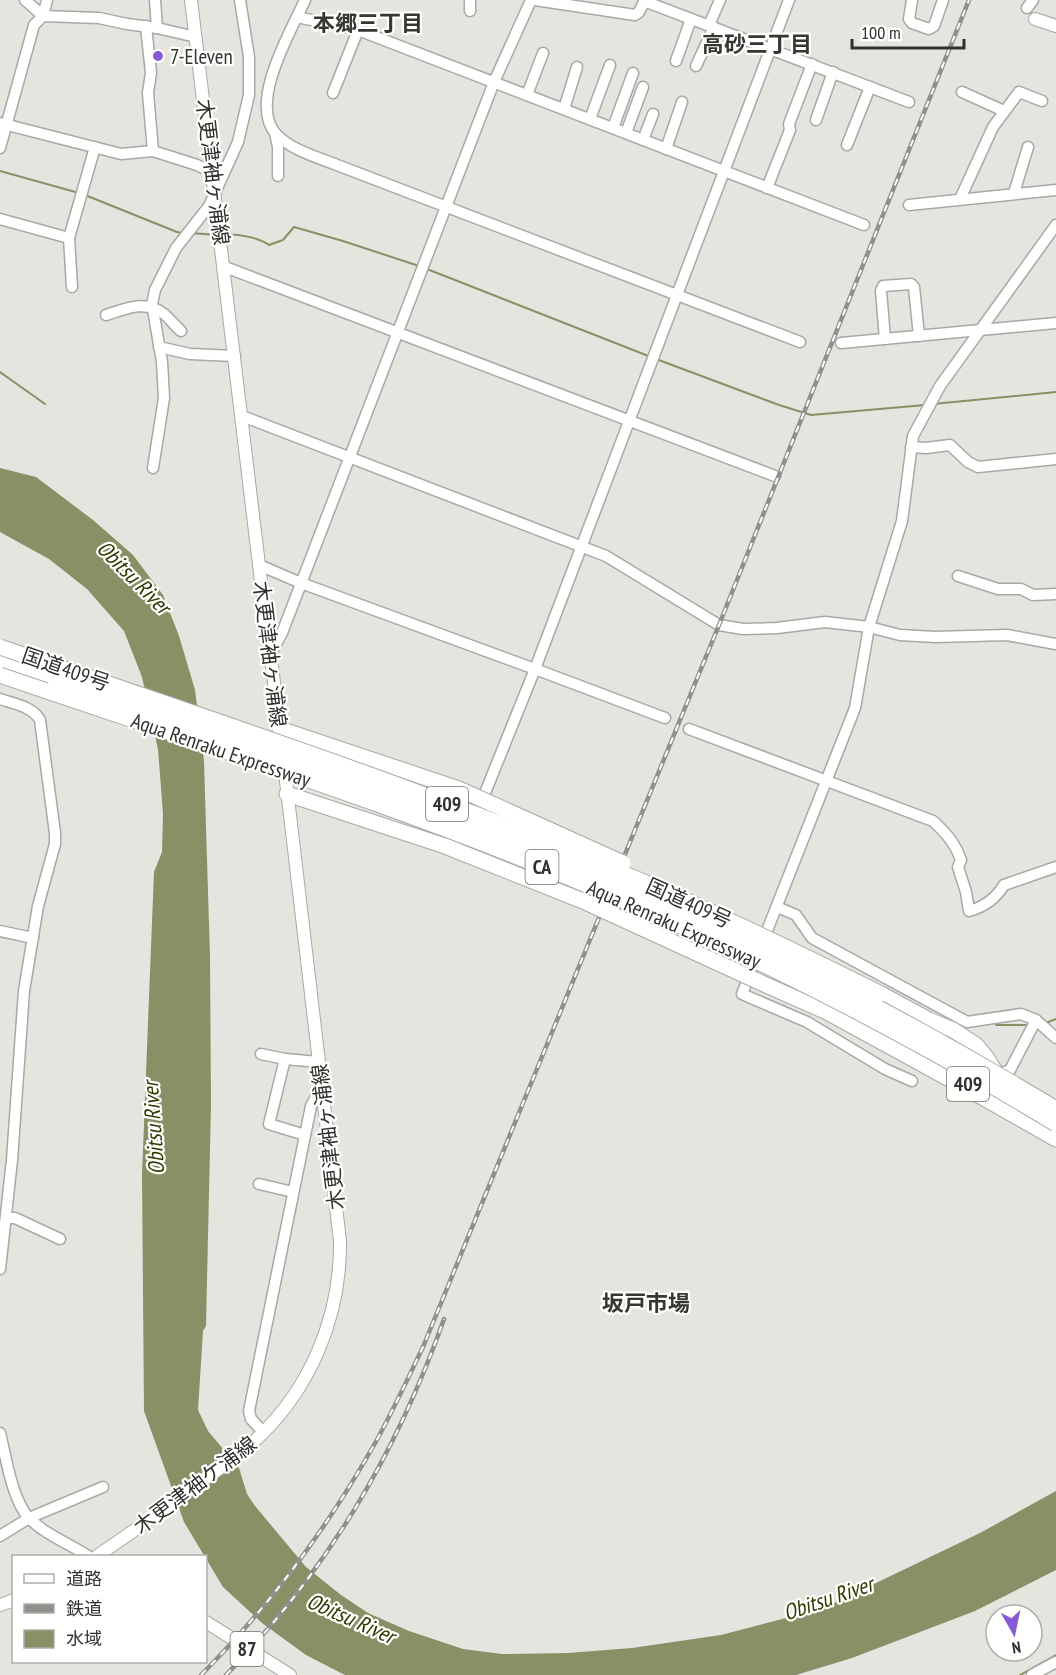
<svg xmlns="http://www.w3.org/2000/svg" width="1056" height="1675" font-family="'PT Sans Narrow','Noto Sans JP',sans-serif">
<rect width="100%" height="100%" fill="#e4e5df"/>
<polygon fill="#899065" points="0,468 36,477 93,520 133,555 163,595 179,636 195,690 204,761 210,957 211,1104 206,1326 203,1331 198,1410 208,1431 239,1468 247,1494 255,1506 306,1567 341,1595 368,1613 409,1631 463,1649 502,1654 568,1653 632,1648 721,1635 824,1608 980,1533 1056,1491 1056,1570 975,1611 852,1658 796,1675 345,1675 306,1655 262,1623 223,1587 184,1522 144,1411 142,1174 154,872 162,852 163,814 158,749 142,677 124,631 87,589 49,559 0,532"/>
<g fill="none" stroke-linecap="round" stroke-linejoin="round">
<g stroke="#899065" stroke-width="2">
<polyline points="0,171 79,193"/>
<polyline points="85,195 177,232 183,233"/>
<polyline points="191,233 216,235"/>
<path d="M224,235C236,233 260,238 269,245L283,240L294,227L343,241L419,266"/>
<polyline points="427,269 651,357"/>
<polyline points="656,359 779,405 811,415 925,405"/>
<polyline points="0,372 45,404"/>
<polyline points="933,404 1056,392"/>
<polyline points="1046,1023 1056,1019"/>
<polyline points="996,1025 1028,1025"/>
<polyline points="1020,1675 1056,1655"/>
</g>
<g stroke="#a8a9a4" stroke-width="13">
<g id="minor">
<polyline points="25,0 43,16 99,18 127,24 157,28 196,37"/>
<polyline points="155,0 157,28"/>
<path d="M305,0C291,31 248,103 276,134C291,150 317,157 337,165L800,342"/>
<polyline points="470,0 470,11"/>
<polyline points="535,0 635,15 639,12 645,0"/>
<polyline points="912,0 909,19 912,23 929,29 934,26 943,0"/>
<polyline points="644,1 909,102"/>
<polyline points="1027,8 1033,0"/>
<polyline points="297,17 358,30 864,225"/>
<polyline points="709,25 720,0"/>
<polyline points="146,26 151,73 148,93 153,151"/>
<polyline points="676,61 691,19"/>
<polyline points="696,66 714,27"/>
<polyline points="962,92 1004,111"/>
<polyline points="333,93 358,30"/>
<polyline points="527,95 543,53"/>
<polyline points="564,109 577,67"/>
<polyline points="590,119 610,65"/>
<polyline points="816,120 833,72"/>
<polyline points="0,123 121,154 153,151 197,165 213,173"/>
<polyline points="613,128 633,73"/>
<polyline points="275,133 278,147 278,176"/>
<polyline points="626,133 643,87"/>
<polyline points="643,140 653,114"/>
<polyline points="847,145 870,87"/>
<polyline points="0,148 34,25 43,16 47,0"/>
<polyline points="666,149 682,102"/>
<polyline points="767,188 790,130 789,124 812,64"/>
<polyline points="1014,193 1028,147"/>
<polyline points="960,199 993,127 1019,92 1042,101"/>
<polyline points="909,205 1056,190"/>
<polyline points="0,219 69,238"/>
<polyline points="225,267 775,476"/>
<polyline points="72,287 69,238 95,147"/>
<path d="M106,315C125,309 146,299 164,314C170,319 175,326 181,331"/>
<polyline points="885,339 881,291 883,286 911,284 914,287 919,336"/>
<polyline points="841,343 1056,323"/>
<polyline points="159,347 190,354 235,356"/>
<polyline points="242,416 606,556 719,625 743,629 777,628 825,622 869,627 900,635 935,637 1007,635 1056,644"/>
<polyline points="911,447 926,448 950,445 968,462 978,467 1056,459"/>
<polyline points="153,468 164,398 162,362 152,304 155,290 176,248 209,206 238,142 249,95 249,57 240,0"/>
<polyline points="259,565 301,583 535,669 665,718"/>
<polyline points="958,576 998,589 1021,589 1033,595 1056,594"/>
<polyline points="270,655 282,633 494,82 531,0"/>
<path d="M0,699C14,704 32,706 40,720L55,833V844L38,906L24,991L12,1160L0,1269"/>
<path d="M689,729L933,821C946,833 955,843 961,860L958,867L966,892L969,911C984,907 996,898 1004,885L1056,867"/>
<polyline points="485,793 535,669 789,0"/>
<polyline points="777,907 796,915 812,938 967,1022 1021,1014 1036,1020 1056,1038"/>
<polyline points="0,931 33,938"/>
<polyline points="261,1054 285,1059 269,1124 305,1135"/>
<polyline points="285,1059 319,1062"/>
<polyline points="996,1073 1005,1072 1010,1070 1036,1020"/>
<polyline points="912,1081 885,1069 807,1022 742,994 855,708 869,627 902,521 913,436 940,386 1056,225"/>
<polyline points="259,1184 293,1192"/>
<polyline points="6,1218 15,1218 60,1239"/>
<polyline points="263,1432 251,1419 249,1411 311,1106 322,1086"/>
<path d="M0,1433C6,1457 12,1500 29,1518C44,1534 70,1544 88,1556"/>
<polyline points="0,1536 29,1518 103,1487"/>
<polyline points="1032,1675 1056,1662"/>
</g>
</g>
<g stroke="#a8a9a4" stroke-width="14">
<g id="major">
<polyline points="191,0 259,565 281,737"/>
<polyline points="1035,19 1056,26"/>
<path d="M97,1556C128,1535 159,1513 189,1490C210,1475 232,1461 251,1444C309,1393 341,1318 340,1241L284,764"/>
<polyline points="0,1605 14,1600"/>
<polyline points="206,1622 290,1675"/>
</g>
</g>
<g stroke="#a8a9a4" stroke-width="17">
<g id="highway">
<polyline points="0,661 55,680"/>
<polyline points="280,729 459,789"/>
<polyline points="287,794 445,846"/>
<polyline points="766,985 827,1012 977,1094"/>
<polyline points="881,994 929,1020 953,1030 976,1045 986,1057 1019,1110 1033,1124"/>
<polyline points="970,1087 977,1094 1056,1139"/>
</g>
</g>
<use href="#minor" stroke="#fff" stroke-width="10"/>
<use href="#major" stroke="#fff" stroke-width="12"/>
<use href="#highway" stroke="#fff" stroke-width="15"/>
<g stroke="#8f908c" stroke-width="4.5">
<g id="rail">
<path d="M201,1675C269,1607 327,1528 374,1445C392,1413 407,1380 423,1347L719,625L969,0"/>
<path d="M226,1675C326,1572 396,1455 444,1319"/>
</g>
</g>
<use href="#rail" stroke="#fffffe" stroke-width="2" stroke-dasharray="7" stroke-linecap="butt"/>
<g stroke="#a8a9a4" stroke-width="17" stroke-linecap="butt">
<g id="highway-bridge">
<path d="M0,647C210,719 422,788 627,875C713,911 797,952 881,994"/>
<path d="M0,675C208,746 418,812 620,899C770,963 916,1039 1056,1124"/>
<path d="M55,680C246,745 436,808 622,886C772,948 917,1025 1056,1109"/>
<polyline points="459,789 623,863"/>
<polyline points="445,846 583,901 766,985"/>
</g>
</g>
<use href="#highway-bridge" stroke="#fff" stroke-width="15"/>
</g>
<circle fill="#885ad3" stroke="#fffffe" stroke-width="2" cx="158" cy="56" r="6"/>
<g text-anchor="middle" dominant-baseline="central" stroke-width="4.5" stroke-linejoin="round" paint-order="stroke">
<g fill="#fffffe" stroke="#6f706d" stroke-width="1.5">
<rect x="426" y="787" width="42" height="34" rx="4.5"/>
<rect x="525.5" y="850" width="33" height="34" rx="4.5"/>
<rect x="947" y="1067" width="42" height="34" rx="4.5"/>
<rect x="230.5" y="1632" width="33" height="34" rx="4.5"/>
</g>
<g font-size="20" font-weight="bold" fill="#31322f">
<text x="447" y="804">409</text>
<text x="542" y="867">CA</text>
<text x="968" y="1084">409</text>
<text x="247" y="1649">87</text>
</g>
<g font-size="21" fill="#31322f" stroke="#fffffe" text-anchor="start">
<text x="170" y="56">7-Eleven</text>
</g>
<g font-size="21" fill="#31322f" stroke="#fffffe">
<text transform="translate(213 172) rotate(83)">木更津袖ヶ浦線</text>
<text transform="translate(270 654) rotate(83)">木更津袖ヶ浦線</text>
<text transform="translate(66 669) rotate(19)">国道409号</text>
<text transform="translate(221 750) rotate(19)">Aqua Renraku Expressway</text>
<text transform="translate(689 903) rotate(24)">国道409号</text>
<text transform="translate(674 924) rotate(24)">Aqua Renraku Expressway</text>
<text transform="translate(328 1137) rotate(-97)">木更津袖ヶ浦線</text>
<text transform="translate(195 1485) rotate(-37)">木更津袖ケ浦線</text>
</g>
<g font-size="22" font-weight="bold" fill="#363733" stroke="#fffffe">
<text x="368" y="23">本郷三丁目</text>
<text x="757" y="44">高砂三丁目</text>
<text x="646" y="1303">坂戸市場</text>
</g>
<g font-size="22" font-style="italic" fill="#333902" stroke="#fffffe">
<text transform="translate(134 577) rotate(45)">Obitsu River</text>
<text transform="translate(153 1128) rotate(-94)">Obitsu River</text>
<text transform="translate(828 1598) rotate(-19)">Obitsu River</text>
<text transform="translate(351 1618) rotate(24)">Obitsu River</text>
</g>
</g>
<rect x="12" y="1555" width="195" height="108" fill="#fffffe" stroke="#adadab" stroke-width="1.5"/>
<rect x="24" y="1574" width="30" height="9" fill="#ffffff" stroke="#adadab" stroke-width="1.5"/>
<text x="66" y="1585" font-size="18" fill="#31322f">道路</text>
<rect x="24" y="1604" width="30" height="9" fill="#8f908c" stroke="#adadab" stroke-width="1.5"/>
<text x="66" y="1615" font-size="18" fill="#31322f">鉄道</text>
<rect x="24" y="1630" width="30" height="18" fill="#899065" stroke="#adadab" stroke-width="1.5"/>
<text x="66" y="1645" font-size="18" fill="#31322f">水域</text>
<g transform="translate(1014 1633) rotate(171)"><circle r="28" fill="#fffffe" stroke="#adadab" stroke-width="1.5"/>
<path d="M0-4.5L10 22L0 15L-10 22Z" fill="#885ad3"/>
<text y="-9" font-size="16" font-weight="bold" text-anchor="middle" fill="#31322f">N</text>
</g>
<path d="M852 39v9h112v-9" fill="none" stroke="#31322f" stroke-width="3"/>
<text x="861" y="39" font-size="18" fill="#31322f" stroke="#fffffe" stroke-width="4.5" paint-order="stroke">100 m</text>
</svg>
